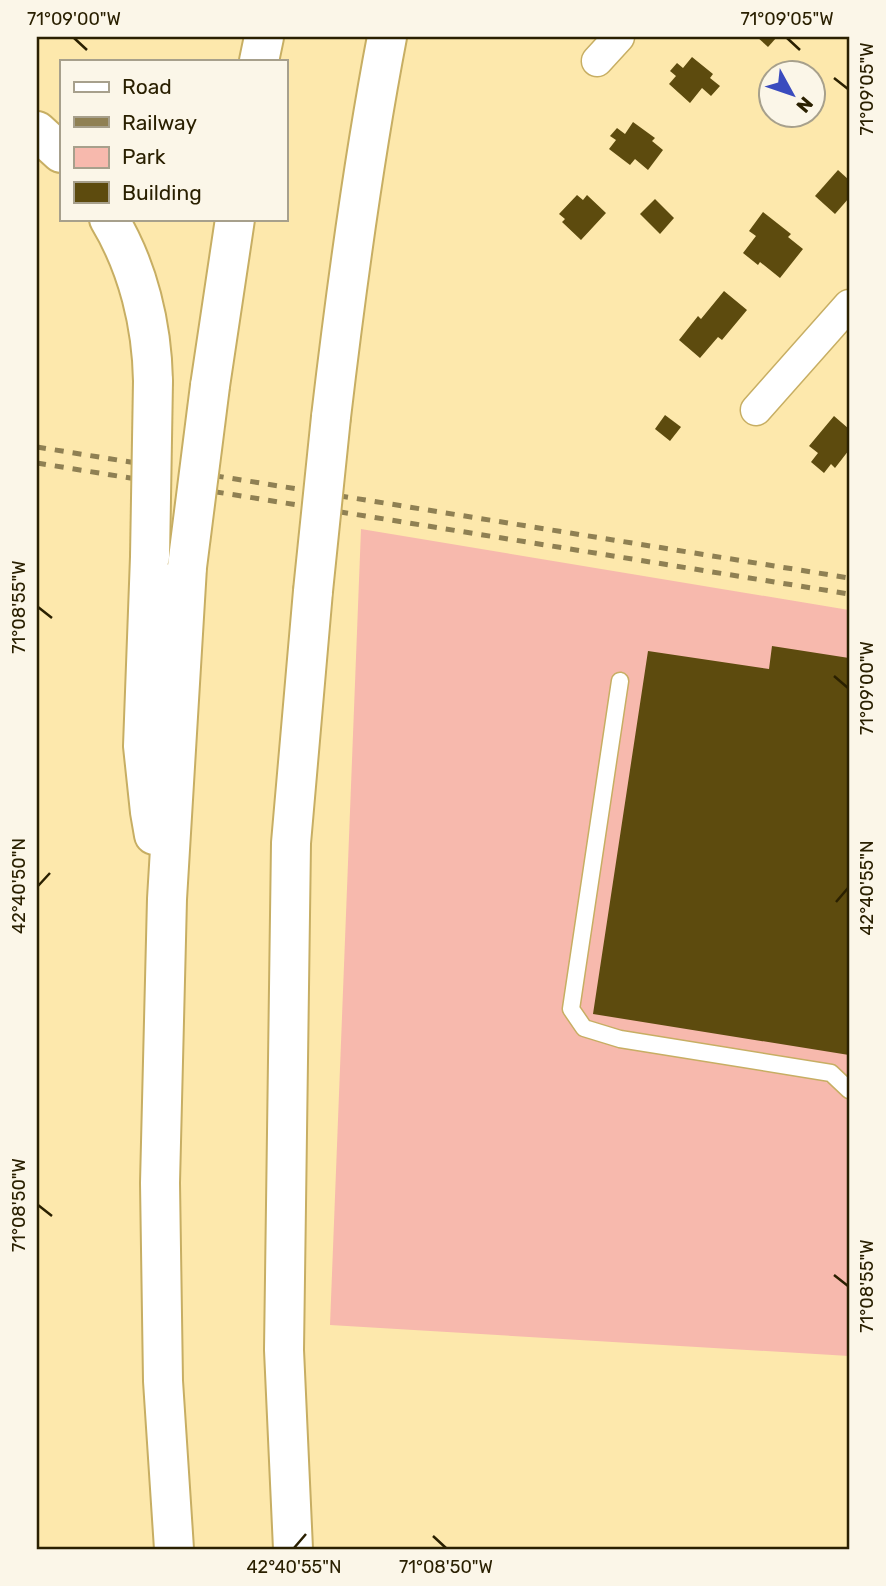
<svg xmlns="http://www.w3.org/2000/svg" width="886" height="1586" font-family="Rubik,sans-serif">
<rect width="100%" height="100%" fill="#fde8ac"/>
<polygon fill="#f7b9ad" points="361,529 849,610 849,1356 330,1325"/>
<g fill="#5d4b0e">
<polygon points="757,37 777,37 768,47"/>
<polygon points="692,57 713,74 710,78 720,86 711,96 702,88 690,103 669,84 676,76 670,71 677,63 683,68"/>
<polygon points="633,122 655,138 652,141 663,150 648,170 635,159 630,165 609,149 616,140 610,136 617,128 625,134"/>
<polygon points="838,170 849,180 849,198 835,214 815,196"/>
<polygon points="577,195 583,200 587,195 606,213 581,240 562,222 565,219 559,214"/>
<polygon points="655,199 674,218 660,234 640,214"/>
<polygon points="763,212 791,234 788,237 803,249 780,278 760,262 758,265 743,253 756,236 749,231"/>
<polygon points="724,291 747,310 722,340 718,337 700,358 679,340 698,316 701,319"/>
<polygon points="665,415 681,427 670,441 655,429"/>
<polygon points="834,416 849,429 849,450 835,468 831,464 824,473 811,462 818,453 809,446"/>
<polygon points="772,646 849,658 849,1055 593,1014 648,651 769,669"/>
</g>
<g fill="none" stroke-linecap="round" stroke-linejoin="round">
<g stroke="#c7ae63" stroke-width="19">
<polyline id="lane" points="620,681 571,1009 584,1028 620,1039 831,1073 849,1090"/>
</g>
<g stroke="#c7ae63" stroke-width="33">
<g id="street">
<polyline points="597,61 619,37"/>
<polyline points="756,410 849,305"/>
</g>
</g>
<g stroke="#c7ae63" stroke-width="42">
<g id="highway">
<polyline points="259,61 264,37"/>
<polyline points="37,131 61,153"/>
<path d="M109,219C138,267 152,325 153,381"/>
<polyline points="210,386 235,219"/>
<path d="M331,417C346,290 363,162 387,37"/>
<polyline points="150,557 143,746 150,812 154,835"/>
<polyline points="174,1549 163,1381 160,1183 167,899 187,567"/>
<polyline points="293,1549 284,1350 291,843 313,591"/>
</g>
</g>
<use href="#lane" stroke="#fff" stroke-width="16"/>
<use href="#street" stroke="#fff" stroke-width="30"/>
<use href="#highway" stroke="#fff" stroke-width="38"/>
<g stroke="#8f8053" stroke-width="5" stroke-dasharray="9 9" stroke-linecap="butt">
<polyline points="37,447 849,578"/>
<polyline points="37,463 849,594"/>
</g>
<g stroke="#c7ae63" stroke-width="42" stroke-linecap="butt">
<g id="highway-bridge">
<polyline points="150,557 153,381"/>
<polyline points="187,567 210,386"/>
<polyline points="313,591 331,417"/>
</g>
</g>
<use href="#highway-bridge" stroke="#fff" stroke-width="38"/>
</g>
<path fill="none" stroke="#2a2001" stroke-width="2.5" d="M74,38L87,50M787,38L800,50M834,78L848,89M38,607L52,618M834,676L848,688M38,886L50,873M836,902L848,888M38,1205L52,1216M834,1275L848,1286M433,1536L446,1548M294,1548L306,1534"/>
<rect width="886" height="1586" fill="none" stroke="#fbf6e8" stroke-width="77"/>
<rect x="60" y="60" width="228" height="161" fill="#fbf6e8" stroke="#a7a08c" stroke-width="2"/>
<rect x="74" y="82" width="35" height="10" fill="#ffffff" stroke="#a7a08c" stroke-width="2"/>
<text x="122" y="94" font-size="21" fill="#2a2001">Road</text>
<rect x="74" y="117" width="35" height="10" fill="#8f8053" stroke="#a7a08c" stroke-width="2"/>
<text x="122" y="130" font-size="21" fill="#2a2001">Railway</text>
<rect x="74" y="147" width="35" height="21" fill="#f7b9ad" stroke="#a7a08c" stroke-width="2"/>
<text x="122" y="164" font-size="21" fill="#2a2001">Park</text>
<rect x="74" y="182" width="35" height="21" fill="#5d4b0e" stroke="#a7a08c" stroke-width="2"/>
<text x="122" y="200" font-size="21" fill="#2a2001">Building</text>
<g transform="translate(792 94) rotate(130)"><circle r="33" fill="#fbf6e8" stroke="#a7a08c" stroke-width="2"/>
<path d="M0-5L12 26L0 18L-12 26Z" fill="#3a4bbe"/>
<text y="-10" font-size="19" font-weight="bold" text-anchor="middle" fill="#2a2001">N</text>
</g>
<rect x="38" y="38" width="810" height="1510" fill="none" stroke="#2a2001" stroke-width="2.5"/>
<g font-size="18" text-anchor="middle" fill="#2a2001">
<text x="74" y="25">71°09'00"W</text>
<text x="787" y="25">71°09'05"W</text>
<text transform="translate(867 89) rotate(-90)" y="6">71°09'05"W</text>
<text transform="translate(19 607) rotate(-90)" y="6">71°08'55"W</text>
<text transform="translate(867 688) rotate(-90)" y="6">71°09'00"W</text>
<text transform="translate(19 886) rotate(-90)" y="6">42°40'50"N</text>
<text transform="translate(867 888) rotate(-90)" y="6">42°40'55"N</text>
<text transform="translate(19 1205) rotate(-90)" y="6">71°08'50"W</text>
<text transform="translate(867 1286) rotate(-90)" y="6">71°08'55"W</text>
<text x="294" y="1573">42°40'55"N</text>
<text x="446" y="1573">71°08'50"W</text>
</g>
</svg>
